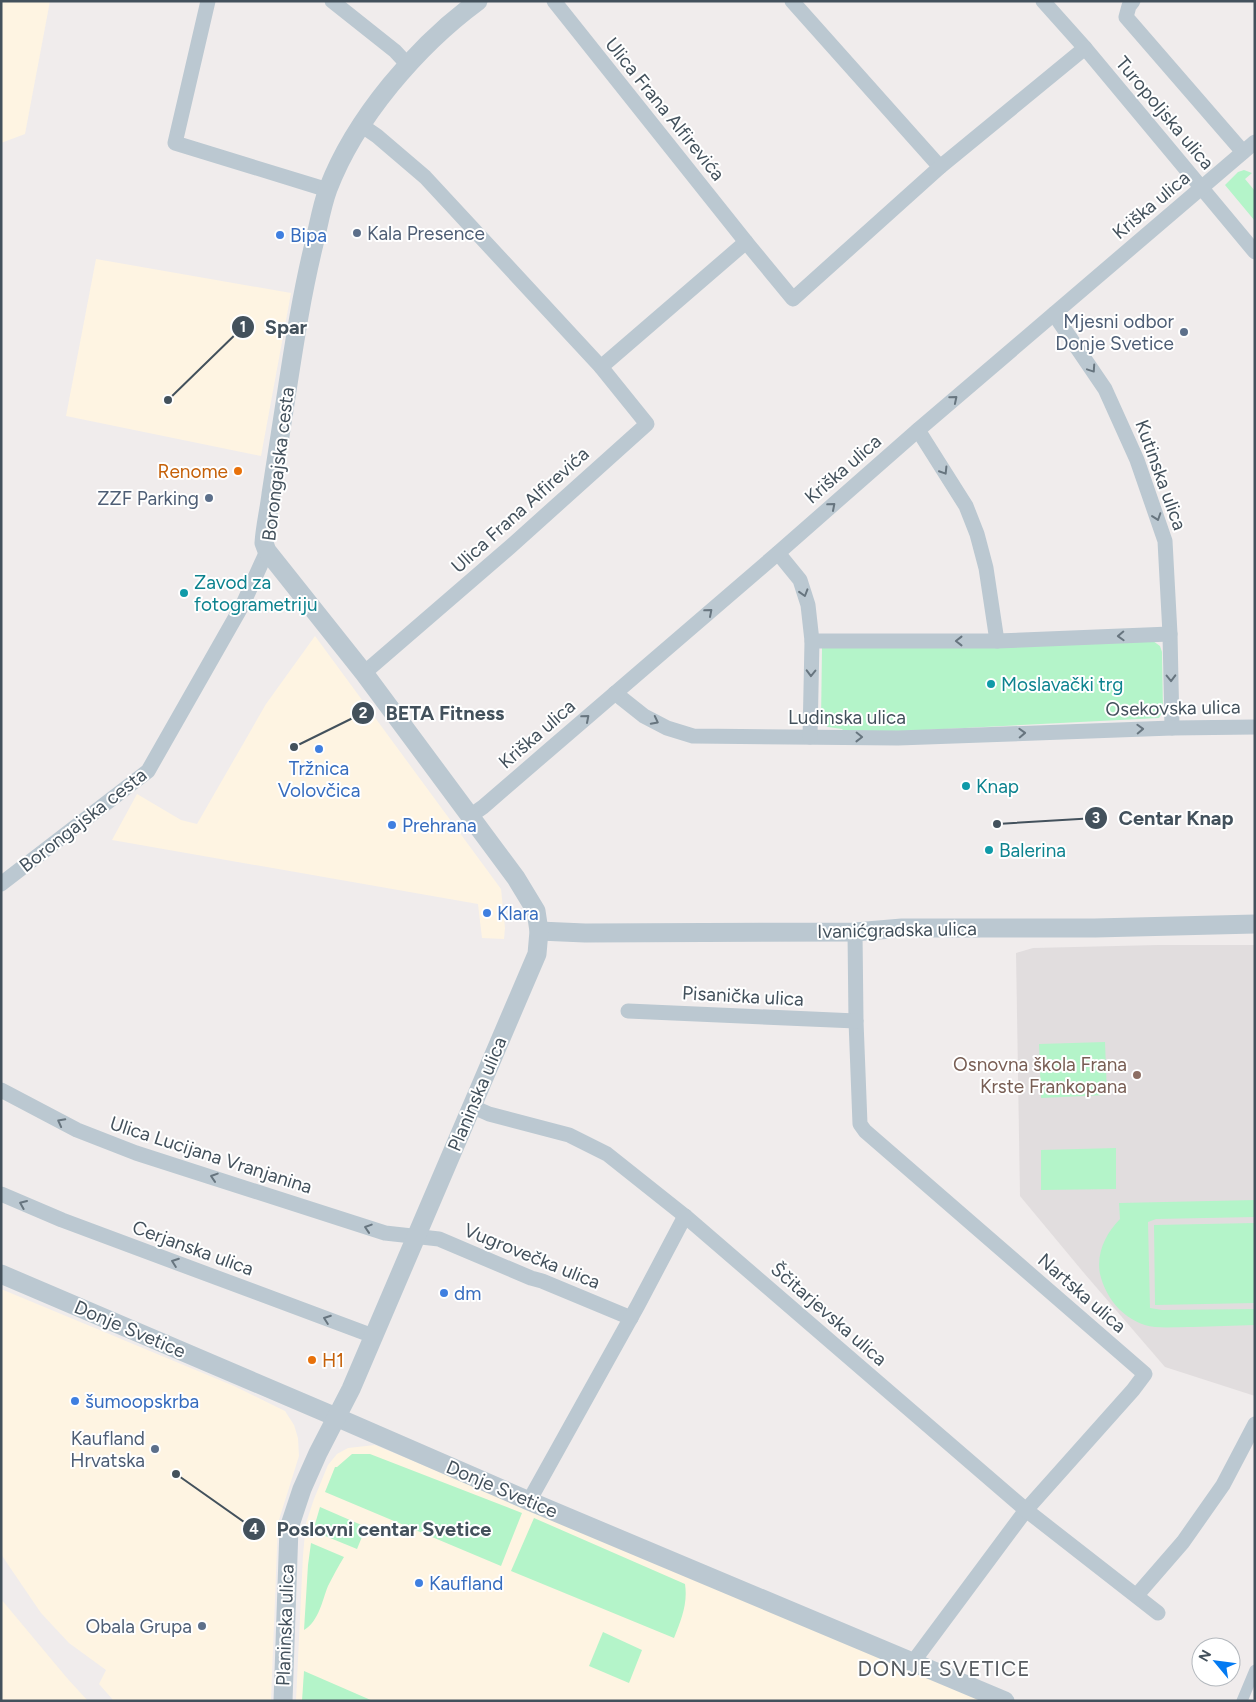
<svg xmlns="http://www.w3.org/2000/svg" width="1256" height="1702" font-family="Figtree,sans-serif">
<rect width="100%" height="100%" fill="#f0ecec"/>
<g fill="#fef4e2">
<polygon points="1,1 50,1 25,134 1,143"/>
<polygon points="96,259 291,293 261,456 66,416"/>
<polygon points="315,636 501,889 505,928 504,939 482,938 478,904 112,840 137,794 181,820 197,824 266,704"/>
<polygon points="1,1289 234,1386 285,1411 294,1425 298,1438 299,1456 278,1523 271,1701 114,1701 99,1684 106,1670 69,1643 41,1613 9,1566 1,1554"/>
<polygon points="375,1445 632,1552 983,1701 296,1701 303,1555 306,1523 314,1499 328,1465 337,1454 348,1448"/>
<polygon points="1,1599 67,1678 88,1701 1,1701"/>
</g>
<polygon fill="#e1ddde" points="1158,945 1255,945 1255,1396 1165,1367 1084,1273 1020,1196 1016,953 1033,948"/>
<g fill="#b4f4c9">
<polygon points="1244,170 1252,173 1245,179 1255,191 1255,221 1225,185 1238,172"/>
<polygon points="1153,641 1160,646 1162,652 1163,711 1159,718 847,734 842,729 828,727 821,722 822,648"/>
<polygon points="1105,1042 1107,1095 1041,1098 1039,1044"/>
<polygon points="1116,1148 1116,1189 1041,1190 1041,1150"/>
<path d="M1255,1200V1217L1156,1219L1148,1222L1150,1308L1162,1310L1255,1309V1325C1234,1326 1214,1326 1193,1327C1181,1327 1167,1328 1155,1327C1127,1324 1106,1300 1100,1274C1096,1253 1106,1233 1120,1219L1119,1203Z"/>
<polygon points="1255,1223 1255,1303 1155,1305 1154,1225"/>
<polygon points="352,1454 370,1454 522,1513 501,1566 325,1492 335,1467 337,1467"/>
<polygon points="320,1507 366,1527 357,1549 313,1531"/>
<path d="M534,1518L685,1584C688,1604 681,1620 674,1638L511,1571Z"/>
<path d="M311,1543L344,1557C338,1567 333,1576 328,1586C322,1601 319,1621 304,1630L308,1565Z"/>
<polygon points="603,1632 642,1650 629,1683 589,1666"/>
<polygon points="304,1671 373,1701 302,1701"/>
</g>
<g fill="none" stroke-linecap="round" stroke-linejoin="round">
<polyline stroke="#bbc8d1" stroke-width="11" points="1242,1701 1255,1670"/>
<g stroke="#bbc8d1" stroke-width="15">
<polyline points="208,1 175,143 328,190"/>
<polyline points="332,1 395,51 408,65"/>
<polyline points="554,1 746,242"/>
<polyline points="792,1 940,167"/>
<polyline points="1043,1 1085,48 1255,252"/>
<polyline points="1133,1 1129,6 1126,17 1243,152"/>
<polyline points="361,125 377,136 425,177 601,367"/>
<polyline points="1054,314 1105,389 1137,460 1165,541 1170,634 1172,728"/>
<polyline points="918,430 966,506 977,534 986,568 997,641"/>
<polyline points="778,553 800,580 808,605 812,641"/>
<polyline points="364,673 510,547 647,424 601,367 746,242 793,299 940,167 1085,48"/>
<polyline points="615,693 644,716 667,728 693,736 898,738 1172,728 1255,727"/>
<polyline points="810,737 812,641 997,641 1170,634"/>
<polyline points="470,816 483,807 549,750 778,553 918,430 1255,142"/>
<polyline points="1,884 148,771 243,604 267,551"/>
<polyline points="855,932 856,1021 860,1124 865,1131 1145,1374 1133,1390 1026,1510 913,1662"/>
<polyline points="628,1011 856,1021"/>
<polyline points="1,1090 77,1130 136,1153 385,1233 439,1239 531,1278 542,1281 631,1318"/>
<polyline points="471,1106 489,1114 569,1135 607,1154 685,1216 1026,1510 1158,1613"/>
<polyline points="1,1194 62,1220 373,1336"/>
<polyline points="529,1501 638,1305 685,1216"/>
<polyline points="1137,1595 1183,1542 1223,1485 1255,1424"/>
</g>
<g stroke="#bbc8d1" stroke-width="19">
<polyline points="539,931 585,933 855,932 902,928 1095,928 1255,924"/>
<polyline points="1,1274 336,1417 529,1501 1005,1701"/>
<path d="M283,1701L289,1528L302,1489L318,1453L351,1389L537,954L539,931L536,911L516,878L364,673L267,551L264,543C265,527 269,511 271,494C276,462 281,429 286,397C294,345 302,292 315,240C319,223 322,205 328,189C355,118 417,46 478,1"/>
</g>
</g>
<defs><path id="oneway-chevron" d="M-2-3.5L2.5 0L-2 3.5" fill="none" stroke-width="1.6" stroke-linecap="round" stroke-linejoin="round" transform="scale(1.25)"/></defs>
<g stroke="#67757f">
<use href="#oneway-chevron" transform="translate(1092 369) rotate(56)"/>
<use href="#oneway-chevron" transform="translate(954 399) rotate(-40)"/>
<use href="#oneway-chevron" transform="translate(944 471) rotate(58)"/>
<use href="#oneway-chevron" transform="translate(832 506) rotate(-41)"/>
<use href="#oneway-chevron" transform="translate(1157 517) rotate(71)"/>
<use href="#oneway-chevron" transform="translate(804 593) rotate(73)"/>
<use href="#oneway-chevron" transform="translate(709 612) rotate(-41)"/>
<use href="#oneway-chevron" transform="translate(1121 636) rotate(178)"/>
<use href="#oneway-chevron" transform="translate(959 641) rotate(-180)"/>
<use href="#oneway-chevron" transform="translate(811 673) rotate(91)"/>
<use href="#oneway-chevron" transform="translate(1171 678) rotate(89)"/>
<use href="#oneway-chevron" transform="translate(586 718) rotate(-41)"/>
<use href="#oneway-chevron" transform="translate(655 721) rotate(27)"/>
<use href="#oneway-chevron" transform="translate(1140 729) rotate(-2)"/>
<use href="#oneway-chevron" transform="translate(1022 733) rotate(-2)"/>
<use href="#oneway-chevron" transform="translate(859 737) rotate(1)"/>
<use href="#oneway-chevron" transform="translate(61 1122) rotate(-152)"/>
<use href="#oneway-chevron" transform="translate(214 1177) rotate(-162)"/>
<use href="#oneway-chevron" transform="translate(23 1204) rotate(-157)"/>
<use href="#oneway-chevron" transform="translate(368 1228) rotate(-162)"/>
<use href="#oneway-chevron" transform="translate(175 1262) rotate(-160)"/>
<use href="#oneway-chevron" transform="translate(327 1319) rotate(-160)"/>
</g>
<g fill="#5c6f8a" stroke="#fff" stroke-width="2">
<circle cx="357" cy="233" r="5"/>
<circle cx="1184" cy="332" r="5"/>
<circle cx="209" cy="498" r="5"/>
<circle cx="155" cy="1449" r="5"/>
<circle cx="202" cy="1626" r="5"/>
</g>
<g fill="#3f7fe0" stroke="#fff" stroke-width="2">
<circle cx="280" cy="235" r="5"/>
<circle cx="319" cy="749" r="5"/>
<circle cx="392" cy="825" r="5"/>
<circle cx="487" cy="913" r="5"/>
<circle cx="444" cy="1293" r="5"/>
<circle cx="75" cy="1401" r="5"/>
<circle cx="419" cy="1583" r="5"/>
</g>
<g fill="#e8710a" stroke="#fff" stroke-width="2">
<circle cx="238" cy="471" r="5"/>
<circle cx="312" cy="1360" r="5"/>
</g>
<g fill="#0f9aa8" stroke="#fff" stroke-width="2">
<circle cx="184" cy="593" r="5"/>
<circle cx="991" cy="684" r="5"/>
<circle cx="966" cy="786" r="5"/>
<circle cx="989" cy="850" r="5"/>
</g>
<circle fill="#8d6e63" stroke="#fff" stroke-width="2" cx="1137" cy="1075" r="5"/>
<g text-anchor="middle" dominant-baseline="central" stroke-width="4" stroke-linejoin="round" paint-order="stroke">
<g font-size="19" fill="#43515c" stroke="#fff">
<text transform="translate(665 109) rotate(51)">Ulica Frana Alfirevića</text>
<text transform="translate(1165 113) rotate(50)">Turopoljska ulica</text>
<text transform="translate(1151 205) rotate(-40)">Kriška ulica</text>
<text transform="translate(278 464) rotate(-83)">Borongajska cesta</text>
<text transform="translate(843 469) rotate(-41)">Kriška ulica</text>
<text transform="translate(1161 475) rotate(70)">Kutinska ulica</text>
<text transform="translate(520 510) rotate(-42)">Ulica Frana Alfirevića</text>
<text transform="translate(1173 708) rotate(-1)">Osekovska ulica</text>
<text x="847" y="717">Ludinska ulica</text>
<text transform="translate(537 734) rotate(-41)">Kriška ulica</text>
<text transform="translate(83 820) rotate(-38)">Borongajska cesta</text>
<text transform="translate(897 930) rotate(-1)">Ivanićgradska ulica</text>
<text transform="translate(743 996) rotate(3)">Pisanička ulica</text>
<text transform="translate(477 1094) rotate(-67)">Planinska ulica</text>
<text transform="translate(211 1155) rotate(18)">Ulica Lucijana Vranjanina</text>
<text transform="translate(193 1248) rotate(20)">Cerjanska ulica</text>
<text transform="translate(532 1256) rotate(22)">Vugrovečka ulica</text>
<text transform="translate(1082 1293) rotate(41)">Nartska ulica</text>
<text transform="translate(829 1314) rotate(41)">Ščitarjevska ulica</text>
<text transform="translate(130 1329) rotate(23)">Donje Svetice</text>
<text transform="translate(502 1489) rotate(23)">Donje Svetice</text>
<text transform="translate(285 1625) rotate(-88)">Planinska ulica</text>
</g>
<g font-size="19" fill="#4e5e75" stroke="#fff" text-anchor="end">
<text x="367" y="233" text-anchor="start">Kala Presence</text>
<text x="1174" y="321">Mjesni odbor<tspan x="1174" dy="22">Donje Svetice</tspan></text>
<text x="199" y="498">ZZF Parking</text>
<text x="145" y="1438">Kaufland<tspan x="145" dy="22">Hrvatska</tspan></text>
<text x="192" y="1626">Obala Grupa</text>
</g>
<g font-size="19" fill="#366cbe" stroke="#fff" text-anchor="start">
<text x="290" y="235">Bipa</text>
<text x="319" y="768" text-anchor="middle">Tržnica<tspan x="319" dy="22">Volovčica</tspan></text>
<text x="402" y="825">Prehrana</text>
<text x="497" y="913">Klara</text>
<text x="454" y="1293">dm</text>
<text x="85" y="1401">šumoopskrba</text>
<text x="429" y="1583">Kaufland</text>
</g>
<g font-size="19" fill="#c56008" stroke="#fff" text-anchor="end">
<text x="228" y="471">Renome</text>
<text x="322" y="1360" text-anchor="start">H1</text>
</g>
<g font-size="19" fill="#0d838f" stroke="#fff" text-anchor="start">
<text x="194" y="582">Zavod za<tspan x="194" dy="22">fotogrametriju</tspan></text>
<text x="1001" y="684">Moslavački trg</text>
<text x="976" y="786">Knap</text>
<text x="999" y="850">Balerina</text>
</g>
<g font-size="19" fill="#785e54" stroke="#fff" text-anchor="end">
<text x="1127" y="1064">Osnovna škola Frana<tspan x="1127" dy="22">Krste Frankopana</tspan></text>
</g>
<g font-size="21" letter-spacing="1" fill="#585d62" stroke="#fff">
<text x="944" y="1668">DONJE SVETICE</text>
</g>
</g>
<path fill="none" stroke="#43515c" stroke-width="2" d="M168 400L243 327M294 747L363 713M997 824L1096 818M176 1474L254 1529"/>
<g fill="#43515c" stroke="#fff" stroke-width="2">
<circle cx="168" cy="400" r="5"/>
<circle cx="294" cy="747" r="5"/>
<circle cx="997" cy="824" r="5"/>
<circle cx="176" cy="1474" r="5"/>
<circle cx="243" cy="327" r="12"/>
<circle cx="363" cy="713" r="12"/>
<circle cx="1096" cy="818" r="12"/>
<circle cx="254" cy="1529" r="12"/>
</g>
<g font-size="15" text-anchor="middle" font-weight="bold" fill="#fff">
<text x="243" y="332">1</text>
<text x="363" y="718">2</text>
<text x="1096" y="823">3</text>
<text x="254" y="1534">4</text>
</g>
<g font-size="20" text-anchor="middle" font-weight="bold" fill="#43515c" stroke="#fff" stroke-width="4" stroke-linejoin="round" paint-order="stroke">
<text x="286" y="334">Spar</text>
<text x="445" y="720">BETA Fitness</text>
<text x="1176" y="825">Centar Knap</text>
<text x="384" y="1536">Poslovni centar Svetice</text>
</g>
<rect width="1256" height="1702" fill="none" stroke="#43515c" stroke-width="5"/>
<g transform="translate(1216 1662) rotate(299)"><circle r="24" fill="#ffffff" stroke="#b4b9be"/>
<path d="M0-4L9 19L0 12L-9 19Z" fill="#037af2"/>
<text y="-8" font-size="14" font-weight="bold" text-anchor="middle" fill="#43515c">N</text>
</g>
</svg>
